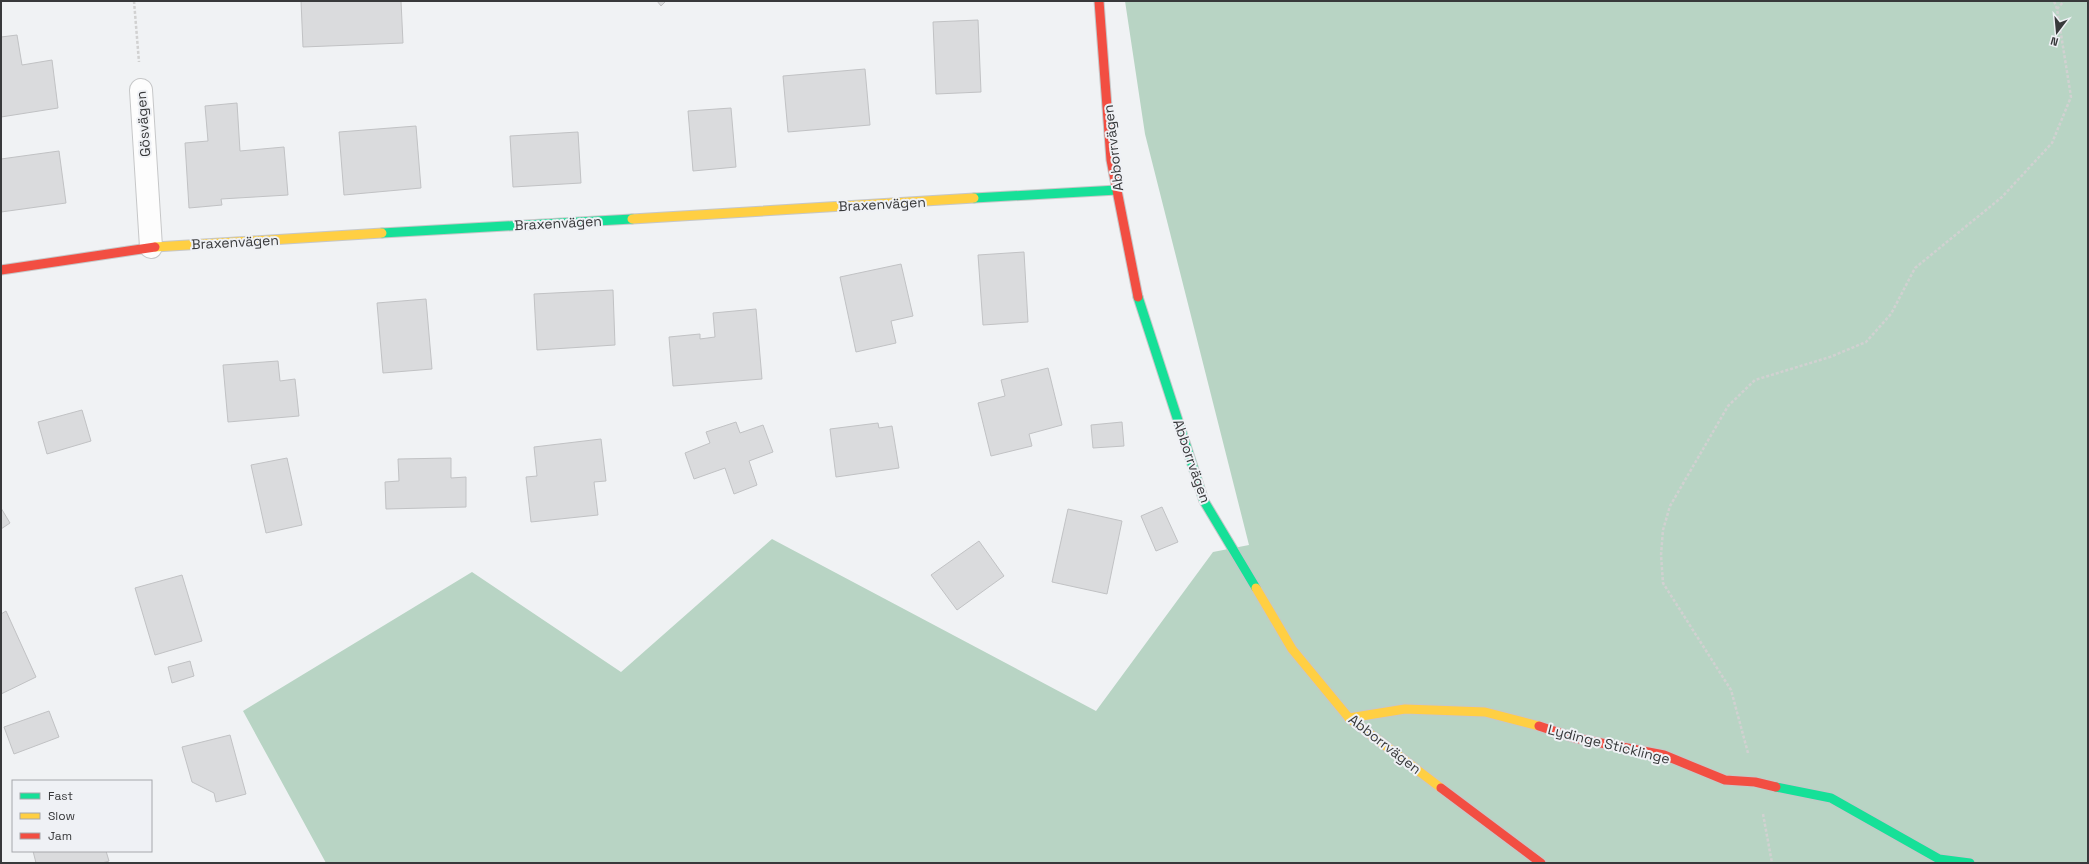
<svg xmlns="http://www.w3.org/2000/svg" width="2089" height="864" font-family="'Space Grotesk',sans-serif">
<rect width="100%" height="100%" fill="#f0f2f4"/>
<polygon fill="#b8d4c4" points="1125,1 2088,1 2088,863 326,863 243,711 472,572 621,672 772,539 1096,711 1213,552 1249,545 1145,134"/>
<g fill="#dadbdd" stroke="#c1c2c4">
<polygon points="301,1 401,1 403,43 303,47"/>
<polygon points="657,1 666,1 661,6"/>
<polygon points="978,20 981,92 936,94 933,22"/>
<polygon points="17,35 22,65 52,60 58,108 1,117 1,37"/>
<polygon points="865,69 870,125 788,132 783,76"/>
<polygon points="237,103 240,151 284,147 288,195 221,199 222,205 189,208 185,143 208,141 205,106"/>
<polygon points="731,108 736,167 693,171 688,111"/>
<polygon points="416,126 421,188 344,195 339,132"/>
<polygon points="578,132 581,183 513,187 510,136"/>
<polygon points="59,151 66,203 1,212 1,159"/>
<polygon points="1024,252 1028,322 983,325 978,255"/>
<polygon points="901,264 913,316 891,321 896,343 856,352 840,277"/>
<polygon points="613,290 615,345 537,350 534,294"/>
<polygon points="426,299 432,369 383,373 377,303"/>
<polygon points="756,309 762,379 673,386 669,337 700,334 700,339 715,337 713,313"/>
<polygon points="278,361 280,381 295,379 299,416 228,422 223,365"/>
<polygon points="1048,368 1062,425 1029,434 1032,446 991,456 978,403 1005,396 1001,380"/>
<polygon points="82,410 91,441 47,454 38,422"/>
<polygon points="736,422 740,433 763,425 773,452 749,461 757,485 734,494 725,468 694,479 685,453 710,443 706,432"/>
<polygon points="1122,422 1124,446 1093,448 1091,425"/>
<polygon points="878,423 879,428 892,426 899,468 836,477 830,429"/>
<polygon points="601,439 606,481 594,482 598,515 531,522 526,477 537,476 534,447"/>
<polygon points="287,458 302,525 266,533 251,465"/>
<polygon points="451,458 451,478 466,477 466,507 386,509 385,482 399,481 398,459"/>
<polygon points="1162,507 1178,542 1156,551 1141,516"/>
<polygon points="1,508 10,523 1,529"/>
<polygon points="1068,509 1122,521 1107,594 1052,582"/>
<polygon points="979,541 1004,576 957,610 931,575"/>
<polygon points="182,575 202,641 155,655 135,588"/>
<polygon points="6,611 36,677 1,694 1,614"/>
<polygon points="190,661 194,676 172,683 168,667"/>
<polygon points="49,711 59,737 14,754 4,727"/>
<polygon points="230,735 246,794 216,802 214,793 192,782 182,747"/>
<polygon points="33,851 106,851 109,861 102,863 36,863"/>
</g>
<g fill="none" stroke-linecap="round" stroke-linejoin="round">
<g stroke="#c6c7c8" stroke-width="24">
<polyline id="street" points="141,90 151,247"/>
</g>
<g stroke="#c6c7c8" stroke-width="11">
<g id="fast">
<polyline points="974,198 1117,190"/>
<polyline points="382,233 632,219"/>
<polyline points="1138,297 1204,501 1256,588"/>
<polyline points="1776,787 1831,798 1939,859 1970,863"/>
</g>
</g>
<g stroke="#c6c7c8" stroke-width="11">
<g id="slow">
<polyline points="632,219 974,198"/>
<polyline points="155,247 382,233"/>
<polyline points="1256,588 1292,649 1349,718 1441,788"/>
<polyline points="1349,718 1405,709 1485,712 1539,726"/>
</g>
</g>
<g stroke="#c6c7c8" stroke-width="11">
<g id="jam">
<polyline points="1099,1 1111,160 1138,297"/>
<polyline points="1,270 155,247"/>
<polyline points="1539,726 1575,738 1664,755 1725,780 1755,782 1776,787"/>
<polyline points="1441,788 1541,863"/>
</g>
</g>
<g stroke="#d1d1d1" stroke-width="2.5" stroke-dasharray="3 2" stroke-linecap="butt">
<polyline points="134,1 139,62"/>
<polyline points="2057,9 2064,1"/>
<polyline points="1748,753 1731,690 1663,583 1661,555 1663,530 1670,506 1728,406 1755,380 1830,357 1866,342 1891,314 1915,268 2002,197 2052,143 2071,97 2057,9 2054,1"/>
<polyline points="1763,814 1772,863"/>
</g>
<use href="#street" stroke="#fdfdfd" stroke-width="22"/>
<use href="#fast" stroke="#16e098" stroke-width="9"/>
<use href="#slow" stroke="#ffcf43" stroke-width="9"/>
<use href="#jam" stroke="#f24e42" stroke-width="9"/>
</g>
<g text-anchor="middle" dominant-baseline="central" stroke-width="4" stroke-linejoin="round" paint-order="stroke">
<g font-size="14" fill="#38393b" stroke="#eff1f5">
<text transform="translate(143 124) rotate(-94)">Gösvägen</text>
<text transform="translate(1113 148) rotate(-97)">Abborrvägen</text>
<text transform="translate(882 204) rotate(-3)">Braxenvägen</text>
<text transform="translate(558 223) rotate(-3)">Braxenvägen</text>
<text transform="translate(235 242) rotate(-3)">Braxenvägen</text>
<text transform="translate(1192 461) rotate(71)">Abborrvägen</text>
<text transform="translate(1385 744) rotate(38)">Abborrvägen</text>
<text transform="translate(1609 744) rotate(14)">Lydinge Sticklinge</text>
</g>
</g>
<rect width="2089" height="864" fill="none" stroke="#38393b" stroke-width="4"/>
<rect x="12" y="780" width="140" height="72" fill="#eff1f5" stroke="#a6a7ab"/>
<rect x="20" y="793" width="20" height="6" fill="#16e098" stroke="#a6a7ab"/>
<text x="48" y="800" font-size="12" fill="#38393b">Fast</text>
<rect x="20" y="813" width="20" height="6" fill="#ffcf43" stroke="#a6a7ab"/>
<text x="48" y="820" font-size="12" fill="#38393b">Slow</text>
<rect x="20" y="833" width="20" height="6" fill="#f24e42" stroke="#a6a7ab"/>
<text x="48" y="840" font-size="12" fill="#38393b">Jam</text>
<g transform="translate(2057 32) rotate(196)" stroke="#eff1f5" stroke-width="3" paint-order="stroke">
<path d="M0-3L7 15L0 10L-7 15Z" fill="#38393b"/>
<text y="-6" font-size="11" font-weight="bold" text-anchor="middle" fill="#38393b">N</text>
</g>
</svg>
